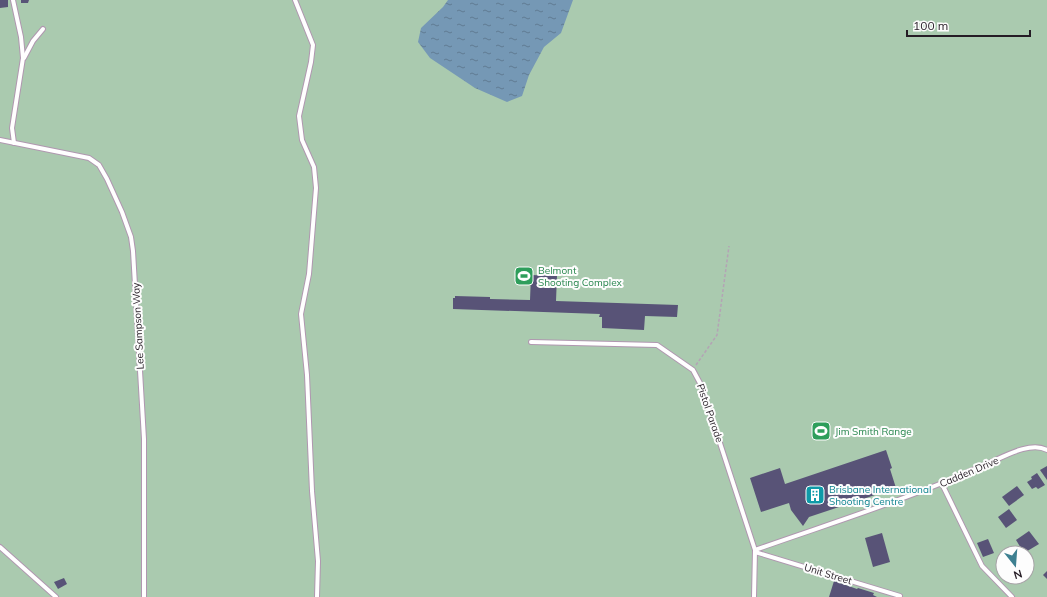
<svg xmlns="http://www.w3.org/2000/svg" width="1047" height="597" font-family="Mulish,sans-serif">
<defs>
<pattern id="water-ripples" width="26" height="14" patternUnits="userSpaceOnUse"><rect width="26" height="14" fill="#7598b5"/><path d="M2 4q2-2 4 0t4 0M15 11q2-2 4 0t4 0" fill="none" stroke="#607b93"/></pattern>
</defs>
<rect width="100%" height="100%" fill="#fde8fe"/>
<path fill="#aacaaf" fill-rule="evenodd" d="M0,0H1047V597H0ZM1003,553H1027V577H1003Z"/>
<polygon fill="url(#water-ripples)" points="448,0 573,0 561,33 544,47 529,75 522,96 507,102 475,88 430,58 418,42 421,28 443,7"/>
<g fill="#585377">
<polygon points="0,0 8,0 8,7 0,8"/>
<polygon points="21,0 29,0 28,3 21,3"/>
<polygon points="531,275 557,276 556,301 678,305 677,317 645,316 644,330 602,328 602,317 599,317 600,314 453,309 453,298 455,298 455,296 490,297 490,299 530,300"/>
<polygon points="886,450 892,468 890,469 896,488 809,517 803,526 791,510 789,503 761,512 750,478 780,468 785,484"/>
<polygon points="1047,466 1047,480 1040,470"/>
<polygon points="1037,473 1045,485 1038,489 1036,487 1032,489 1027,482 1032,479 1031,477"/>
<polygon points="1017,486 1024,495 1009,506 1002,497"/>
<polygon points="1009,509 1017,520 1006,528 998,517"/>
<polygon points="1029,531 1039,544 1024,553 1016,540"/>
<polygon points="882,533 890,562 873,567 865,538"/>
<polygon points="988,539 994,553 983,557 977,543"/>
<polygon points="1047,571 1047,579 1043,575"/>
<polygon points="64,578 67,584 58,589 54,582"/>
<polygon points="834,581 857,589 858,588 874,593 873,595 877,597 829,597"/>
</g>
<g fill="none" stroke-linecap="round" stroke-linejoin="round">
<g stroke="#b097b0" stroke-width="6">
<g id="lane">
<polyline points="13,0 21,37 23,58 12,128 14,143"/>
<polyline points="295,0 313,45 311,62 299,116 302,140 314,167 316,188 309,274 301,314 307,375 312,491 318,561 317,597"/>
<polyline points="24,58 33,41 43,29"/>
<polyline points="0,140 89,158 99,165 107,179 122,212 131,237 133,251 144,439 144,597"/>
<polyline points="531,342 657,345 693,370 701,385 755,550 754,597"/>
<polyline points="942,484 982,566 1012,597"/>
<polyline points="0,547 56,597"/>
<path d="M755,550C817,528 881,508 942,483C958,477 973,469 989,463C1005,456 1031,441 1047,450"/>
<polyline points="755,552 900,596"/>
</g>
</g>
<polyline stroke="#b4a3b5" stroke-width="1.5" stroke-dasharray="3 2" stroke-linecap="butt" points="696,365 717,335 729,246"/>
<use href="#lane" stroke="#fff" stroke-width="4"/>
</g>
<defs>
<g id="stadium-square" transform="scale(1)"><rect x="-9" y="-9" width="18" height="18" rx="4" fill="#2e9e5b" stroke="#fdfdfd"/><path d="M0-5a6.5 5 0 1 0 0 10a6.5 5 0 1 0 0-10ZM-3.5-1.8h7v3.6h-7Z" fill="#fff"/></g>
<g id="building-square" transform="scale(1)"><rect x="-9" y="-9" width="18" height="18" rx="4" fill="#0f9aa8" stroke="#fdfdfd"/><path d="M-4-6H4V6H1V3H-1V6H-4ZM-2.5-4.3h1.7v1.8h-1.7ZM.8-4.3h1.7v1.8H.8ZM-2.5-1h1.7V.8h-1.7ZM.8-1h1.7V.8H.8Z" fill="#fff"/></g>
</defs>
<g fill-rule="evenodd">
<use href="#stadium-square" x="524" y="276"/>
<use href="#stadium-square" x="821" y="431"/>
<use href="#building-square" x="815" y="495"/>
</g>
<g text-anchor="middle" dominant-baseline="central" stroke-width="4" stroke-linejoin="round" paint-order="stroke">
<g font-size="10" fill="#27864d" stroke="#fdfdfd" text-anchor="start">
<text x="538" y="270">Belmont<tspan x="538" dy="12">Shooting Complex</tspan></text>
<text x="835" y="431">Jim Smith Range</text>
</g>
<g font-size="10" fill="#251c25" stroke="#fdfdfd">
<text transform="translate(138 326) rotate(-93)">Lee Sampson Way</text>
<text transform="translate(710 413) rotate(71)">Pistol Parade</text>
<text transform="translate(969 472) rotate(-23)">Cadden Drive</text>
<text transform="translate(828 574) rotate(17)">Unit Street</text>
</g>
<g font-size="10" fill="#0d838f" stroke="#fdfdfd" text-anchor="start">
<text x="829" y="489">Brisbane International<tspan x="829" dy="12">Shooting Centre</tspan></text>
</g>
</g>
<g transform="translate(1015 565) rotate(163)"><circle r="19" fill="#fdfdfd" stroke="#a7a3a7"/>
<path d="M0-3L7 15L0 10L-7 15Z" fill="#3e8091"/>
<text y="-6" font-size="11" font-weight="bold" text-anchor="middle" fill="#251c25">N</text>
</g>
<path d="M907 30v6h123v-6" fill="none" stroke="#251c25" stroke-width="2"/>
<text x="913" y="30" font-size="12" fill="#251c25" stroke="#fdfdfd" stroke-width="3" paint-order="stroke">100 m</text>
</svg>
